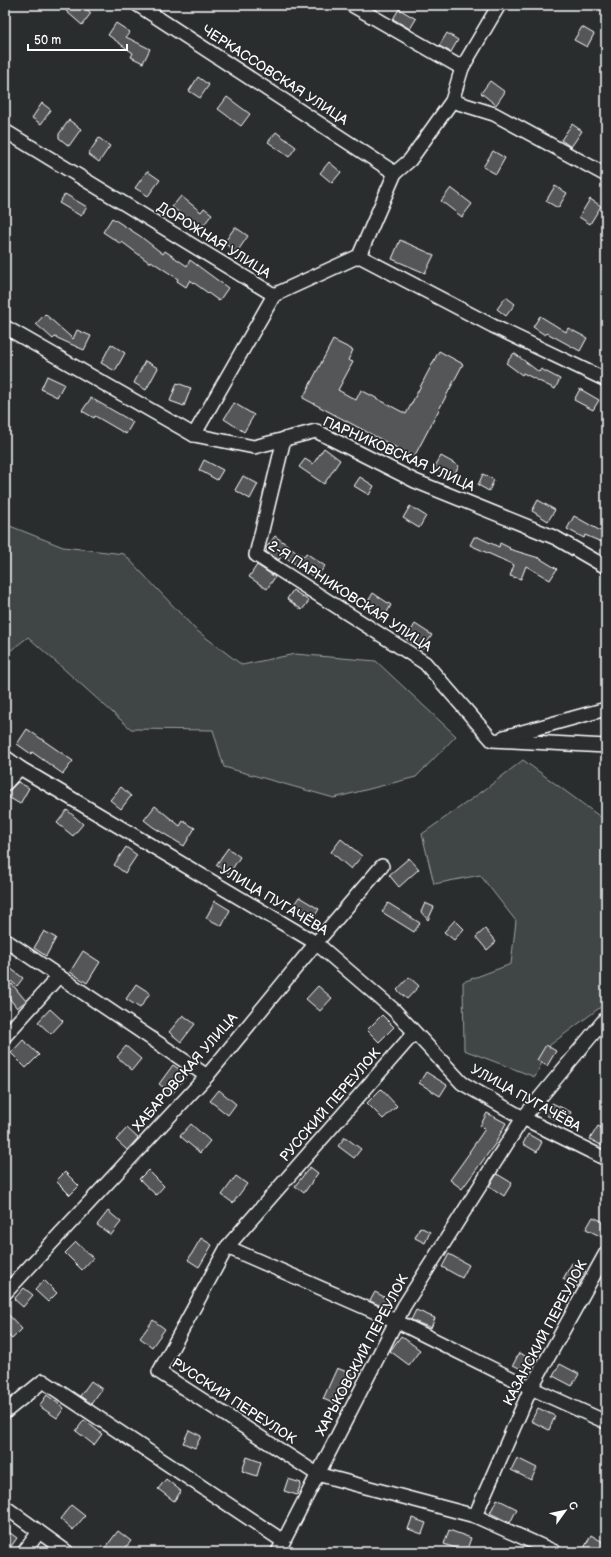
<svg xmlns="http://www.w3.org/2000/svg" width="611" height="1557" font-family="'Balsamiq Sans',sans-serif">
<rect width="100%" height="100%" fill="#2a2d2e"/>
<filter id="ink" filterUnits="userSpaceOnUse"><feTurbulence type="fractalNoise" baseFrequency=".025" numOctaves="2"/><feDisplacementMap in="SourceGraphic" scale="8" xChannelSelector="R" yChannelSelector="G"/><feConvolveMatrix kernelMatrix="1 2 1 2 8 2 1 2 1" color-interpolation-filters="sRGB"/></filter>
<g filter="url(#ink)">
<g fill="#414445" stroke="#a0a2a2">
<polygon points="5,524 63,547 124,554 196,630 242,665 295,654 376,661 456,736 416,777 334,798 224,767 213,730 131,729 28,637 5,655"/>
<polygon points="523,760 606,821 606,1003 550,1045 535,1077 464,1050 463,982 511,964 516,921 480,875 434,884 422,834 483,791"/>
</g>
<g fill="#555758" stroke="#fff">
<polygon points="71,5 81,5 91,13 82,25 66,11"/>
<polygon points="399,9 416,19 410,29 393,19"/>
<polygon points="116,23 130,32 126,37 150,49 143,63 131,57 133,53 108,35"/>
<polygon points="582,27 594,34 587,47 574,40"/>
<polygon points="447,33 458,40 451,52 439,46"/>
<polygon points="198,77 209,85 200,98 189,91"/>
<polygon points="490,81 505,92 496,105 481,93"/>
<polygon points="227,97 250,114 241,126 218,109"/>
<polygon points="42,103 51,110 41,124 32,118"/>
<polygon points="69,120 81,129 69,146 59,138 59,134"/>
<polygon points="572,124 582,131 571,147 561,140"/>
<polygon points="276,132 296,147 289,157 268,142"/>
<polygon points="99,138 110,146 99,162 88,154"/>
<polygon points="493,151 505,158 496,174 483,167"/>
<polygon points="329,162 341,172 332,183 320,173"/>
<polygon points="147,171 160,180 148,196 135,188"/>
<polygon points="555,186 567,193 558,208 546,201"/>
<polygon points="451,188 472,204 462,217 441,201"/>
<polygon points="65,194 87,207 81,216 59,203"/>
<polygon points="181,196 201,212 204,208 212,214 201,229 172,207"/>
<polygon points="590,199 601,206 590,224 579,217"/>
<polygon points="112,218 140,236 163,254 165,251 187,266 190,260 228,288 219,301 190,280 186,287 177,281 178,279 151,261 150,263 122,242 121,244 103,232"/>
<polygon points="235,227 248,236 237,252 224,243"/>
<polygon points="400,240 434,255 425,273 392,259"/>
<polygon points="506,297 515,304 506,316 497,309"/>
<polygon points="45,314 73,339 77,330 91,336 84,350 55,337 53,339 36,324"/>
<polygon points="540,316 566,332 568,328 587,338 580,351 547,333 545,335 533,327"/>
<polygon points="333,340 353,350 348,360 353,362 338,390 356,400 361,390 406,414 439,351 463,364 414,457 303,398"/>
<polygon points="111,344 125,353 115,371 101,363"/>
<polygon points="514,353 539,372 541,369 560,379 555,389 523,373 522,375 506,363"/>
<polygon points="145,361 158,368 146,390 134,383"/>
<polygon points="47,376 64,384 57,397 41,389"/>
<polygon points="177,383 191,388 184,406 170,401"/>
<polygon points="580,389 599,400 593,410 574,400"/>
<polygon points="91,398 133,422 126,434 95,416 94,418 82,411"/>
<polygon points="234,403 254,415 244,432 224,419"/>
<polygon points="324,448 340,460 324,484 299,467 305,459 313,464"/>
<polygon points="441,456 459,466 452,478 434,468"/>
<polygon points="204,460 223,470 217,480 199,470"/>
<polygon points="483,474 494,480 489,491 478,485"/>
<polygon points="243,476 258,484 250,499 235,490"/>
<polygon points="360,477 374,486 369,495 354,486"/>
<polygon points="538,500 555,510 548,521 532,511"/>
<polygon points="410,506 426,516 419,528 403,518"/>
<polygon points="574,516 606,534 606,544 585,535 584,538 567,529"/>
<polygon points="275,536 304,557 306,553 325,566 316,578 282,555 279,560 266,552 267,549 266,548"/>
<polygon points="474,537 478,537 499,547 500,543 510,548 509,549 539,558 557,569 550,580 526,566 521,579 510,576 514,565 470,545"/>
<polygon points="257,565 275,577 267,589 249,577"/>
<polygon points="293,590 309,601 302,610 287,599"/>
<polygon points="373,593 391,605 383,620 364,608"/>
<polygon points="415,624 432,635 423,649 406,639"/>
<polygon points="27,729 73,761 63,774 32,752 31,754 17,744"/>
<polygon points="18,782 29,788 20,804 5,795 6,792 11,789"/>
<polygon points="121,787 131,796 121,809 110,800"/>
<polygon points="155,806 180,826 183,821 195,828 184,846 153,827 144,820"/>
<polygon points="67,810 83,824 73,836 57,823"/>
<polygon points="341,839 362,856 351,869 331,852"/>
<polygon points="126,847 137,855 125,873 114,865"/>
<polygon points="228,848 240,857 229,874 216,865"/>
<polygon points="409,858 419,869 399,887 389,875"/>
<polygon points="299,897 319,909 311,922 291,909"/>
<polygon points="215,901 230,910 222,926 206,918"/>
<polygon points="388,903 420,923 414,932 382,912"/>
<polygon points="425,903 434,907 428,920 421,912"/>
<polygon points="455,920 464,929 454,940 444,932"/>
<polygon points="485,929 496,942 487,950 476,937"/>
<polygon points="44,931 56,938 46,956 34,948"/>
<polygon points="83,951 100,962 87,983 70,972"/>
<polygon points="10,968 23,978 17,986 5,976"/>
<polygon points="409,977 419,986 407,999 397,990"/>
<polygon points="12,984 26,1001 17,1008 5,993 5,989"/>
<polygon points="136,984 150,993 140,1008 126,999"/>
<polygon points="318,986 332,998 320,1011 306,999"/>
<polygon points="50,1009 63,1021 51,1034 38,1022"/>
<polygon points="183,1015 195,1024 181,1042 169,1032"/>
<polygon points="382,1015 394,1027 379,1042 367,1030"/>
<polygon points="23,1040 39,1055 26,1068 11,1053"/>
<polygon points="546,1045 556,1051 547,1066 537,1060"/>
<polygon points="126,1046 141,1059 132,1070 117,1057"/>
<polygon points="173,1065 187,1075 172,1094 159,1084"/>
<polygon points="426,1072 447,1085 440,1096 419,1083"/>
<polygon points="381,1089 397,1106 383,1119 367,1103"/>
<polygon points="219,1090 236,1104 228,1115 210,1101"/>
<polygon points="552,1103 571,1112 565,1124 546,1115"/>
<polygon points="487,1113 506,1123 495,1144 462,1189 450,1180 470,1152 469,1152 485,1129 480,1126"/>
<polygon points="191,1124 210,1141 200,1153 180,1136"/>
<polygon points="598,1126 606,1131 606,1148 590,1139"/>
<polygon points="127,1128 138,1138 127,1150 116,1140"/>
<polygon points="528,1134 542,1142 537,1152 523,1144"/>
<polygon points="345,1137 361,1149 354,1158 338,1146"/>
<polygon points="310,1167 318,1173 304,1193 295,1186"/>
<polygon points="148,1170 164,1186 156,1195 139,1179"/>
<polygon points="65,1172 79,1186 70,1195 56,1181"/>
<polygon points="497,1174 512,1183 504,1196 489,1186"/>
<polygon points="236,1176 247,1184 233,1203 222,1195"/>
<polygon points="108,1211 121,1222 111,1235 97,1225"/>
<polygon points="593,1217 606,1223 606,1239 586,1229"/>
<polygon points="420,1227 430,1232 425,1243 415,1238"/>
<polygon points="201,1238 212,1245 199,1267 188,1260"/>
<polygon points="76,1242 93,1258 82,1270 65,1253"/>
<polygon points="449,1254 469,1265 462,1278 442,1267"/>
<polygon points="572,1263 586,1271 577,1287 563,1279"/>
<polygon points="44,1280 57,1293 48,1302 35,1290"/>
<polygon points="24,1288 33,1295 23,1307 14,1299"/>
<polygon points="375,1292 390,1300 386,1308 370,1301"/>
<polygon points="416,1310 435,1318 431,1328 411,1320"/>
<polygon points="5,1311 22,1329 12,1339 5,1332"/>
<polygon points="153,1320 165,1329 152,1347 140,1338"/>
<polygon points="401,1336 420,1350 409,1365 390,1351"/>
<polygon points="519,1353 534,1360 527,1372 513,1365"/>
<polygon points="560,1364 579,1374 572,1386 553,1376"/>
<polygon points="337,1368 352,1374 338,1405 323,1399"/>
<polygon points="91,1381 102,1389 91,1404 80,1396"/>
<polygon points="47,1395 64,1408 57,1418 39,1406"/>
<polygon points="538,1408 555,1416 549,1430 531,1421"/>
<polygon points="84,1420 102,1434 94,1445 76,1431"/>
<polygon points="189,1430 201,1436 195,1448 183,1443"/>
<polygon points="247,1457 261,1462 257,1476 242,1471"/>
<polygon points="517,1458 537,1468 531,1480 511,1470"/>
<polygon points="166,1479 181,1491 174,1501 158,1489"/>
<polygon points="288,1479 301,1483 297,1495 284,1491"/>
<polygon points="497,1499 517,1509 510,1523 490,1513"/>
<polygon points="71,1505 85,1516 73,1530 60,1519"/>
<polygon points="412,1518 426,1523 422,1534 408,1529"/>
<polygon points="5,1529 17,1538 7,1552 5,1552"/>
<polygon points="449,1530 471,1538 466,1552 444,1544"/>
<polygon points="118,1531 131,1541 122,1552 102,1552"/>
<polygon points="591,1535 606,1544 606,1552 582,1552"/>
</g>
<g fill="none" stroke-linecap="round" stroke-linejoin="round">
<g stroke="#fff" stroke-width="16">
<g id="minor">
<polyline points="138,5 395,173"/>
<polyline points="352,5 462,68"/>
<polyline points="452,101 494,114 606,175"/>
<polyline points="5,131 274,295 359,256 493,326 606,380"/>
<polyline points="359,256 395,173 410,160 452,101 462,68 499,5"/>
<polyline points="5,327 194,435 254,447 316,431 415,481 556,538 606,567"/>
<polyline points="194,435 274,295"/>
<polyline points="284,439 256,555 425,663 492,740 606,746"/>
<polyline points="504,737 606,709"/>
<polyline points="5,757 20,768 316,943 394,1010 462,1083 523,1118 606,1159"/>
<polyline points="5,784 20,768"/>
<polyline points="5,940 207,1076"/>
<polyline points="414,1033 227,1247 159,1372 317,1474 475,1516 555,1552"/>
<polyline points="5,1036 59,976"/>
<polyline points="227,1247 396,1321 531,1388 606,1422"/>
<polyline points="5,1293 207,1076 316,943 382,866"/>
<polyline points="5,1412 43,1381 283,1541"/>
<polyline points="5,1507 67,1552"/>
<polyline points="475,1516 531,1388 606,1253"/>
<polyline points="24,1552 39,1532"/>
<polyline points="278,1552 404,1306 523,1118 606,1018"/>
</g>
</g>
<use href="#minor" stroke="#2a2d2e" stroke-width="13"/>
</g>
</g>
<g text-anchor="middle" dominant-baseline="central" stroke-width="3.5" stroke-linejoin="round" paint-order="stroke">
<g font-size="14" fill="#fff" stroke="#2a2d2e">
<text transform="translate(275 75) rotate(33)">ЧЕРКАССОВСКАЯ УЛИЦА</text>
<text transform="translate(214 240) rotate(32)">ДОРОЖНАЯ УЛИЦА</text>
<text transform="translate(399 454) rotate(24)">ПАРНИКОВСКАЯ УЛИЦА</text>
<text transform="translate(350 596) rotate(33)">2-Я ПАРНИКОВСКАЯ УЛИЦА</text>
<text transform="translate(274 900) rotate(31)">УЛИЦА ПУГАЧЁВА</text>
<text transform="translate(185 1072) rotate(-49)">ХАБАРОВСКАЯ УЛИЦА</text>
<text transform="translate(526 1098) rotate(29)">УЛИЦА ПУГАЧЁВА</text>
<text transform="translate(330 1105) rotate(-49)">РУССКИЙ ПЕРЕУЛОК</text>
<text transform="translate(545 1333) rotate(-62)">КАЗАНСКИЙ ПЕРЕУЛОК</text>
<text transform="translate(362 1355) rotate(-62)">ХАРЬКОВСКИЙ ПЕРЕУЛОК</text>
<text transform="translate(234 1401) rotate(33)">РУССКИЙ ПЕРЕУЛОК</text>
</g>
</g>
<rect width="611" height="1557" fill="none" stroke="#2a2d2e" stroke-width="20"/>
<rect x="10" y="10" width="591" height="1537" fill="none" stroke="#fff" stroke-width="1.5" filter="url(#ink)"/>
<g transform="translate(565 1511) rotate(57)" stroke="#2a2d2e" stroke-width="3" paint-order="stroke">
<path d="M0-3L7 15L0 10L-7 15Z" fill="#ffffff"/>
<text y="-6" font-size="11" font-weight="bold" text-anchor="middle" fill="#ffffff">С</text>
</g>
<path d="M28 44v6h99v-6" fill="none" stroke="#ffffff" stroke-width="2"/>
<text x="34" y="44" font-size="12" fill="#ffffff" stroke="#2a2d2e" stroke-width="3" paint-order="stroke">50 m</text>
</svg>
